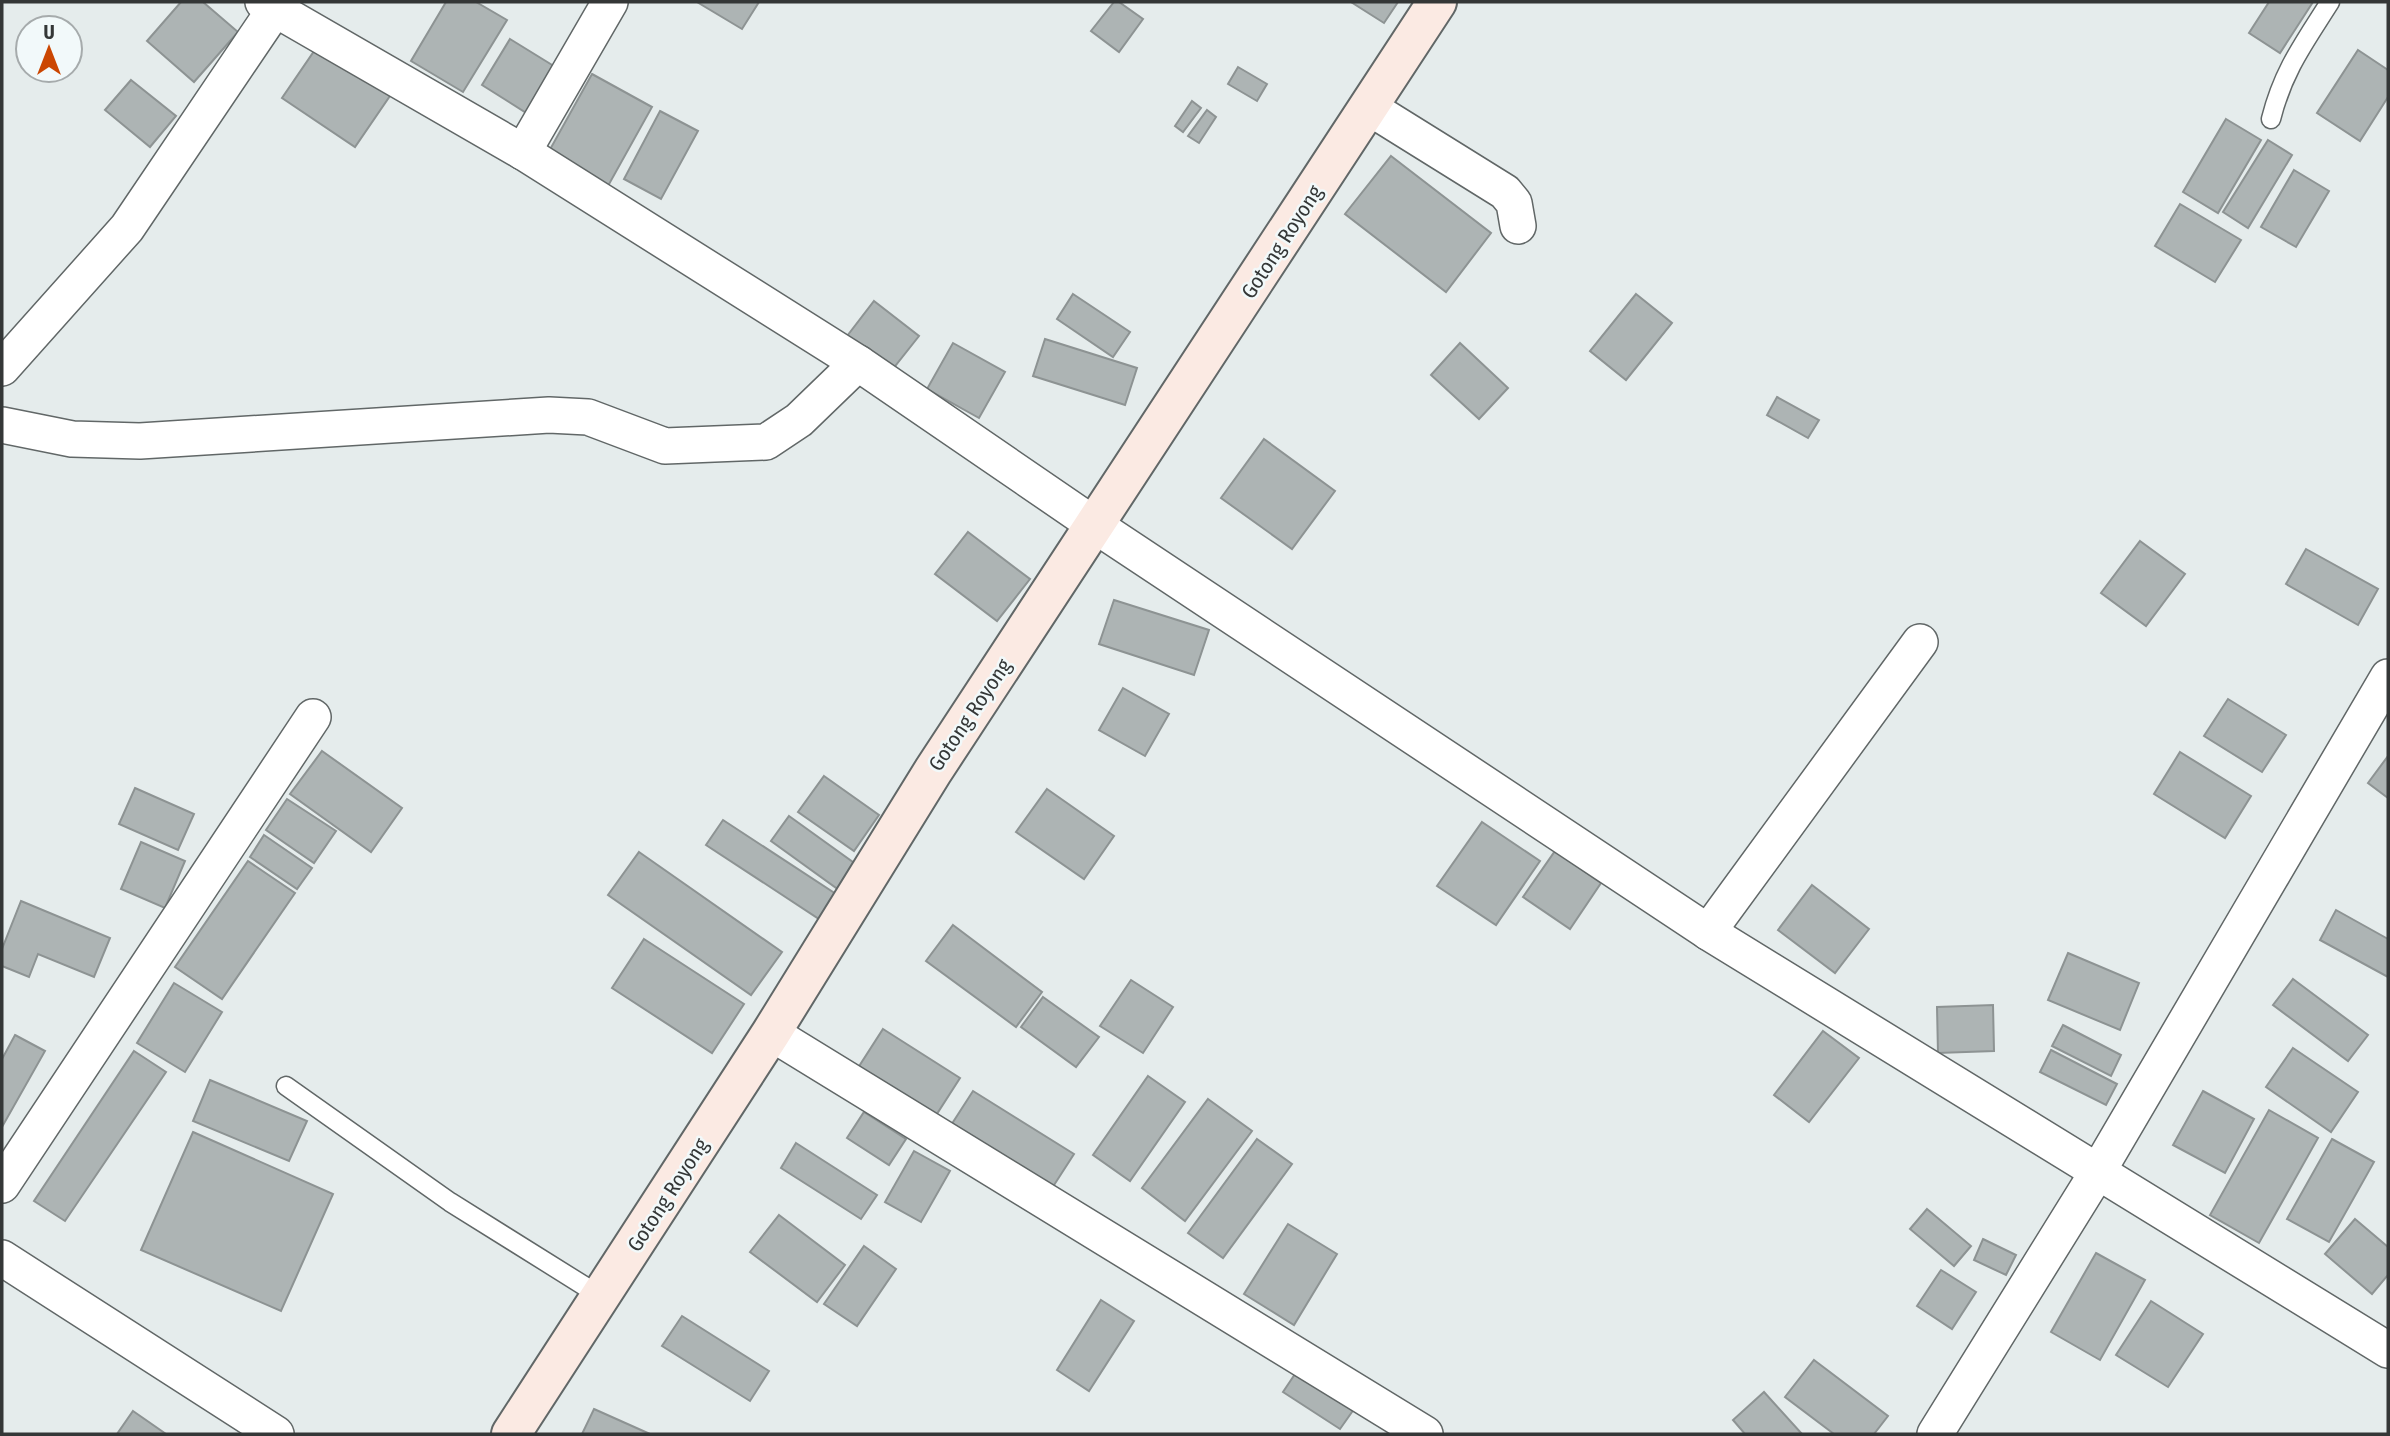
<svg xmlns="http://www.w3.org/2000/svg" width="2390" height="1436" font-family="'Fira Sans Condensed',sans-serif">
<rect width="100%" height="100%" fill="#e5ecec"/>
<g fill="#adb4b4" stroke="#8d9393" stroke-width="2">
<polygon points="181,2 203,2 238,32 194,82 147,41"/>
<polygon points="446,2 476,2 507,20 463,92 411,61"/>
<polygon points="697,2 759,2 742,29"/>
<polygon points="1114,2 1119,2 1143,19 1119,52 1091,31"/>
<polygon points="1351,2 1398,2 1384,23"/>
<polygon points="2269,2 2313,2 2280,53 2249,33"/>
<polygon points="510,39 557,68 528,114 482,85"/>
<polygon points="321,41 394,90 355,147 282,98"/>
<polygon points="2358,50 2388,70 2388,97 2360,141 2317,113"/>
<polygon points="1238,67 1267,84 1257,101 1228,84"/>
<polygon points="592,74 652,107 608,186 548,153"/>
<polygon points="131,80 176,116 150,147 105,110"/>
<polygon points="1192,101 1201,108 1183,132 1175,126"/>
<polygon points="1207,110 1216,117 1199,143 1188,136"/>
<polygon points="660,111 698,131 661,199 624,179"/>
<polygon points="2226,119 2261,140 2218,213 2183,192"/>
<polygon points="2268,140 2292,155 2248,228 2223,212"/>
<polygon points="1391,156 1491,233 1446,292 1345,214"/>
<polygon points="2294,170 2329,191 2296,247 2261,227"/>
<polygon points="2180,204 2241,240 2215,282 2155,246"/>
<polygon points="1073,294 1130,332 1113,357 1057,319"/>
<polygon points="1636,294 1672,323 1626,380 1590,351"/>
<polygon points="874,301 919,336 888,375 844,340"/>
<polygon points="1045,339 1137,368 1125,405 1033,376"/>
<polygon points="953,343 1005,372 979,418 927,389"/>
<polygon points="1460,343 1508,388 1479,419 1431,375"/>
<polygon points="1777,397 1819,420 1808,438 1767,415"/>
<polygon points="1264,439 1335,491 1292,549 1221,498"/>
<polygon points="968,532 1030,579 997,621 935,574"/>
<polygon points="2140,541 2185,574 2146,626 2101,593"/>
<polygon points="2306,549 2378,589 2358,625 2286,584"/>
<polygon points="1114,600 1209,630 1194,675 1099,644"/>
<polygon points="1123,688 1169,714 1145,756 1099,730"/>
<polygon points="2228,699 2286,735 2262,772 2204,736"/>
<polygon points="322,751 402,808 371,852 290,794"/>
<polygon points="2180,752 2251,796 2225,838 2154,794"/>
<polygon points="2388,756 2388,798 2368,783"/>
<polygon points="824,776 879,815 854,851 798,812"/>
<polygon points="135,788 194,814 178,850 119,824"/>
<polygon points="1047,789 1114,836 1084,879 1016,832"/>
<polygon points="287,799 336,831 314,863 266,830"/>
<polygon points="789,816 857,865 839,890 771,841"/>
<polygon points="723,820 836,894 819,919 706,845"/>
<polygon points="1482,822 1540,861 1496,925 1437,886"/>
<polygon points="264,835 312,868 297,889 250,857"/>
<polygon points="141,842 185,861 165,908 121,889"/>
<polygon points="1555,851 1601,883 1570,929 1523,897"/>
<polygon points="639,852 782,952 751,995 608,895"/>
<polygon points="248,861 295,893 222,999 175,967"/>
<polygon points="1812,885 1869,929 1835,973 1778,930"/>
<polygon points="21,901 110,938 94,977 38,954 29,977 2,966 2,949"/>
<polygon points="2336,910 2388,939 2388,977 2320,940"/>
<polygon points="953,925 1042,992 1016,1027 926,961"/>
<polygon points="644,939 744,1004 712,1053 612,988"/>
<polygon points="2068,953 2139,983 2120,1030 2048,1000"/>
<polygon points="2293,979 2368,1035 2348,1061 2273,1005"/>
<polygon points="1131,980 1173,1007 1143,1053 1100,1026"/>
<polygon points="174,983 222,1012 185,1072 137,1043"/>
<polygon points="1043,997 1099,1037 1076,1067 1021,1027"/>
<polygon points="1993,1005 1994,1051 1938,1053 1937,1007"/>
<polygon points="2063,1025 2121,1055 2111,1076 2052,1046"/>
<polygon points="883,1029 960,1078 933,1120 856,1071"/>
<polygon points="1823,1031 1859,1058 1809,1122 1774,1095"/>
<polygon points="15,1035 45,1051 2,1127 2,1059"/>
<polygon points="2293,1048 2358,1092 2331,1132 2266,1087"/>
<polygon points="2051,1050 2117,1084 2106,1105 2040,1072"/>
<polygon points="134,1051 166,1072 65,1221 34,1201"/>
<polygon points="1148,1076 1185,1102 1130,1181 1093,1155"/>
<polygon points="210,1080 307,1121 289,1161 193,1121"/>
<polygon points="973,1091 1074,1154 1047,1196 946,1133"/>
<polygon points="2203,1091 2254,1119 2225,1173 2173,1145"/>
<polygon points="1208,1099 1252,1131 1185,1221 1142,1188"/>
<polygon points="2269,1110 2318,1138 2259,1243 2210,1215"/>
<polygon points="864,1112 906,1139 889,1165 847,1138"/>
<polygon points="193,1132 333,1194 281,1311 141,1250"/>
<polygon points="1257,1139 1292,1164 1223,1258 1188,1233"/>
<polygon points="2332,1139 2374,1162 2329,1242 2287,1219"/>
<polygon points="796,1143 877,1195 861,1219 781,1168"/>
<polygon points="914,1151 950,1171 921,1222 885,1202"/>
<polygon points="1927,1209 1971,1246 1954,1266 1910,1229"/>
<polygon points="779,1215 845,1265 817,1302 750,1252"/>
<polygon points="2355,1219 2388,1247 2388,1275 2372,1294 2325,1254"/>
<polygon points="1288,1224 1337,1254 1294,1325 1244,1294"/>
<polygon points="1983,1239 2016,1255 2006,1275 1974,1260"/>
<polygon points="864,1246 896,1269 857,1326 824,1304"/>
<polygon points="2096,1253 2145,1280 2100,1360 2051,1332"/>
<polygon points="1941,1270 1976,1292 1952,1329 1917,1306"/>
<polygon points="1101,1300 1134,1321 1089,1391 1057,1370"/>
<polygon points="2151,1301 2203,1334 2168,1387 2116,1355"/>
<polygon points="682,1316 769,1371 750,1401 662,1346"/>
<polygon points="1814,1360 1888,1416 1874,1434 1834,1434 1785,1397"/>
<polygon points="1301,1365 1359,1402 1340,1429 1283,1392"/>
<polygon points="1764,1392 1802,1434 1745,1434 1733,1420"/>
<polygon points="594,1409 650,1434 582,1434"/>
<polygon points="133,1411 166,1434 117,1434"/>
</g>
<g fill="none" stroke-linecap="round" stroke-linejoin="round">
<g stroke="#616767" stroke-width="21">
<g id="lane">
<path d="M2271,119C2283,71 2304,43 2330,2"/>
<polyline points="286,1086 450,1202 602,1297"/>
</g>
</g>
<g stroke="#616767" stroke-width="38">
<g id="street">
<polyline points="263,2 523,152 858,363 1096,526 1708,932 2388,1350"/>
<polyline points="1370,108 1505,192 1514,203 1518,226"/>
<polyline points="523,152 610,2"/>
<polyline points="2,368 127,228 275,9"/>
<polyline points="2,425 72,439 140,441 549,415 588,417 665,446 766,442 799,420 858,363"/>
<polyline points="1708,932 1920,642"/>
<polyline points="771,1033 1425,1434"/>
<polyline points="2,1185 313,717"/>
<polyline points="2,1258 276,1434"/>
<polyline points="1935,1434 2097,1173 2388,677"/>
</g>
</g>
<g stroke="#616767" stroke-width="42">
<polyline id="secondary" points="511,1434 771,1033 933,771 1437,2"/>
</g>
<use href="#lane" stroke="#fff" stroke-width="18"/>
<use href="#street" stroke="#fff" stroke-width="35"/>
<use href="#secondary" stroke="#fbeae3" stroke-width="38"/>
</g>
<g text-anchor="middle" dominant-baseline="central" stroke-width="5" stroke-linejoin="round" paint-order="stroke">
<g font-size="21" fill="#343737" stroke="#f2f9fa">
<text transform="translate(1282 242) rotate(-57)">Gotong Royong</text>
<text transform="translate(970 715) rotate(-56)">Gotong Royong</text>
<text transform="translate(668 1195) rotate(-57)">Gotong Royong</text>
</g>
</g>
<rect width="2390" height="1436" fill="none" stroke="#343737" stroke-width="7"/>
<g transform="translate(49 49)"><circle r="33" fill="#f2f9fa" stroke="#a6abac" stroke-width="2"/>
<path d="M0-5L12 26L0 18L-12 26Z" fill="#cb4601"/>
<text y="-10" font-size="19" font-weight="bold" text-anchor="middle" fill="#343737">U</text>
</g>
</svg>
